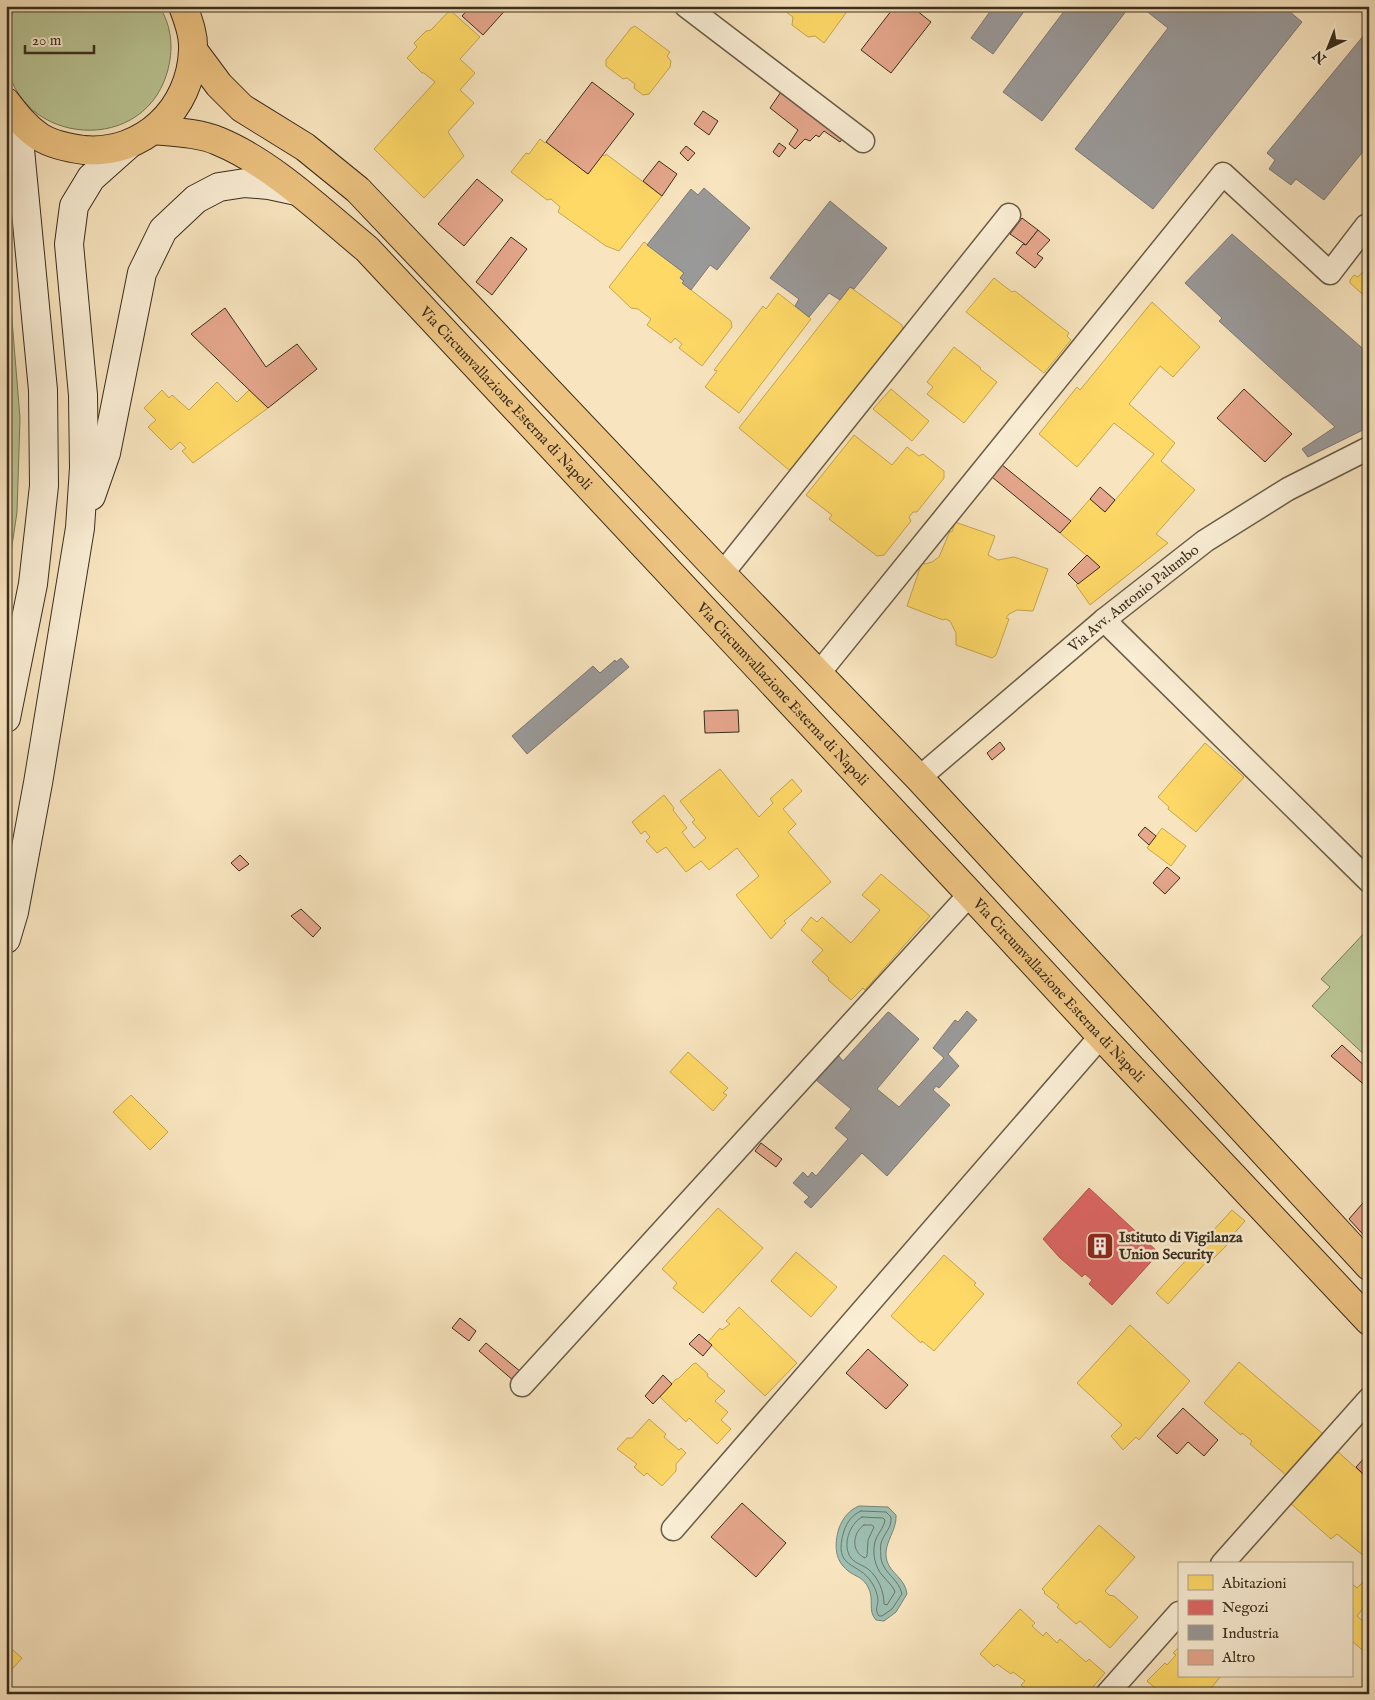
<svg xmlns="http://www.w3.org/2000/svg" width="1375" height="1700" font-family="'IM FELL English',serif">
<rect width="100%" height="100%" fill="#f8e5bf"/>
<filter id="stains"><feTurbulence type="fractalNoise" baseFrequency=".004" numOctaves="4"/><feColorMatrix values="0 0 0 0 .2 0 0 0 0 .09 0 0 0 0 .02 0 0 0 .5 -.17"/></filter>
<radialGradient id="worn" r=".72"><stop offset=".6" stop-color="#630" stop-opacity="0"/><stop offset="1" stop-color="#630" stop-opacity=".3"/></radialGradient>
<g fill="#bac594" stroke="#7a7a58">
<path d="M16,6H159C172,26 174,50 167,73C141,161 6,143 6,50C6,34 8,21 16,6Z"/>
<polygon points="6,246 20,418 17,512 6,586"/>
<polygon points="1369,928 1369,1059 1312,1006 1330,987 1321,979"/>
</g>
<path fill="#9dbfb2" stroke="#768576" d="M859,1506L888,1507L896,1515C897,1532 882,1544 887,1561C891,1574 905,1578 907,1594L896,1612L884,1621L876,1620C867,1610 875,1600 868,1587C864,1579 858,1577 851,1573C834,1562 834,1545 839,1528C843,1518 849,1510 859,1506Z"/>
<g fill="#ffd966" stroke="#c4a650">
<polygon points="770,6 851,6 824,43 815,36 808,37 792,25 793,17 782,9 777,11"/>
<polygon points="450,10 480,37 460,59 475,73 460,90 474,103 448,132 464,156 424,198 374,149 435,82 424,73 422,73 407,58 417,47 414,43 426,31 431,30"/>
<polygon points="635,26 670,52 667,56 671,61 670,67 649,94 643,95 634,88 635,84 627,78 623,79 606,66 606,60 631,28"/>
<polygon points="540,139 545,143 546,142 588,174 602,155 605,156 606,154 662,196 619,251 606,246 558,212 560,207 551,199 547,200 511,172 526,153 529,154"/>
<polygon points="644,242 684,273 680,278 684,281 682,283 731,321 732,327 702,366 679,348 682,344 675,338 671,343 647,325 651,319 638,309 631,308 609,287"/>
<polygon points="1369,265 1369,300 1350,283 1350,280 1354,275 1358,277"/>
<polygon points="994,278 1012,292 1015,291 1069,333 1067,336 1071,340 1044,373 966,312"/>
<polygon points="850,287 902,325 903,331 795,468 789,470 739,428"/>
<polygon points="778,293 811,319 739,413 705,387 717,371 714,370 763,306 766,309"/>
<polygon points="1152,302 1200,347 1173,377 1160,366 1129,404 1175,443 1161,461 1195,490 1156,534 1168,543 1090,605 1076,585 1100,567 1060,533 1090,499 1105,512 1154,454 1114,423 1077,467 1039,434 1077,387 1080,390"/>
<polygon points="954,347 981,368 980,369 997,382 964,423 927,394 933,387 927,382"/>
<polygon points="217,382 237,402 249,390 268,408 193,463 182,451 186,448 180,442 171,450 148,427 156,420 144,408 162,390 169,398 172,395 189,410"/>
<polygon points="891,389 929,421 912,441 873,409"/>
<polygon points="854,435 892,465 907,447 919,456 923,454 944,471 944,478 917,512 913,512 909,517 911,521 884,555 877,556 829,519 832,515 806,495"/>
<polygon points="955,522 995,536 988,555 998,560 1014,557 1048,569 1033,611 1017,610 1009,614 1006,618 1009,619 996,655 992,658 956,645 956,633 950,621 945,619 943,620 907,606 922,562 925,564 932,562 939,557 950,531 952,532"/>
<polygon points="1205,743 1244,777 1196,832 1168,809 1169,807 1158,797"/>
<polygon points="720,769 759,817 773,803 770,799 792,779 802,791 783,809 796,824 788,832 831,882 784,921 786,923 771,939 736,895 759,876 737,848 709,870 701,861 686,872 666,847 657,853 646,841 650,837 645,831 641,834 632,822 664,795 674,808 673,810 687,828 682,832 694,848 706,838 692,822 695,820 680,801"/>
<polygon points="1162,828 1186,846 1171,866 1147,848"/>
<polygon points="881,874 930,916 865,990 863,988 851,1000 828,980 829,978 812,962 823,950 801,930 811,917 817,922 822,917 851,943 880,910 862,895"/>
<polygon points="688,1052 728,1088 723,1093 727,1095 713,1111 670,1072"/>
<polygon points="131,1095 168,1132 150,1150 113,1112"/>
<polygon points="718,1208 763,1248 703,1313 673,1288 677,1283 662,1269"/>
<polygon points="1232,1210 1245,1221 1231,1237 1233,1239 1211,1261 1209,1259 1168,1304 1156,1293"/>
<polygon points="796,1252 837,1287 811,1317 771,1281"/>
<polygon points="944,1255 976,1283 974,1285 984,1294 934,1351 922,1341 921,1343 891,1316"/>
<polygon points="739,1307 797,1363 765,1396 708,1342 720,1328 722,1330 730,1324 726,1321"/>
<polygon points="1130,1325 1190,1381 1139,1440 1136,1437 1123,1450 1111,1436 1122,1425 1077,1383"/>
<polygon points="1239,1362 1323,1434 1287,1476 1250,1444 1252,1441 1242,1433 1241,1435 1204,1403"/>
<polygon points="696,1363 708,1374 707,1376 725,1391 715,1401 728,1412 721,1420 731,1429 717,1444 689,1418 686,1422 660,1397 676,1379 678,1379 693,1364"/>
<polygon points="649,1419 666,1434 664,1437 679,1450 681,1448 686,1453 676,1464 676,1471 662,1486 647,1473 644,1476 634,1467 637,1464 617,1449 627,1438 632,1438"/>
<polygon points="1335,1449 1369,1480 1369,1560 1337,1534 1331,1539 1289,1502"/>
<polygon points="1099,1525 1135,1557 1105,1591 1109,1595 1114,1596 1138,1617 1110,1648 1080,1621 1076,1624 1057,1607 1059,1605 1044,1593 1045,1592 1042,1589"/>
<polygon points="1369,1576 1369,1601 1357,1616 1369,1626 1369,1656 1351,1640 1351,1583 1357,1588"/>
<polygon points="1020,1609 1035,1623 1032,1626 1043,1636 1046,1632 1057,1643 1060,1639 1086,1662 1089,1659 1105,1673 1087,1694 1045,1694 1042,1691 1039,1694 1031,1694 1021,1685 1025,1681 1013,1672 1011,1674 997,1664 994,1667 980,1654"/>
<polygon points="6,1644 22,1658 6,1676"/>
<polygon points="1179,1647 1179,1676 1221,1676 1211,1688 1218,1694 1162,1694 1147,1681 1165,1663 1167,1665 1176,1655 1173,1653"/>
</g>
<polygon fill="#e06666" stroke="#ae5550" points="1089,1188 1159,1253 1112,1305 1089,1284 1092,1280 1085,1274 1082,1277 1059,1257 1043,1239"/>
<g fill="#999" stroke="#7d7974">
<polygon points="994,6 1028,6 993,54 971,38"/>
<polygon points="1068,6 1130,6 1042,121 1003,92"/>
<polygon points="1140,6 1283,6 1302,22 1153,209 1075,149 1168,28"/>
<polygon points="1369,29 1369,144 1324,200 1296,179 1291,185 1269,169 1275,160 1267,153"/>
<polygon points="704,188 750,228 717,270 710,265 691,290 682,283 684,281 680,278 684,273 647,245 691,189 698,195"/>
<polygon points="830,201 887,248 854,289 850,287 840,300 829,293 809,317 795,306 799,299 770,278"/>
<polygon points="1232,234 1369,354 1369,397 1362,404 1369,410 1367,412 1369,427 1308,457 1302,449 1335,427 1219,321 1222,318 1185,283"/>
<polygon points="621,658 629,667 527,754 512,736 593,666 600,673 615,660 616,662"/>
<polygon points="967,1011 977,1020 948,1054 959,1066 939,1088 936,1086 933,1090 950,1105 887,1176 862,1153 811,1208 804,1202 809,1197 793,1183 803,1172 808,1177 812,1172 816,1176 848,1139 835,1128 851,1109 816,1080 838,1055 843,1061 888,1012 890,1013 919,1039 877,1089 899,1107 944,1058 933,1048 955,1020 958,1022"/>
</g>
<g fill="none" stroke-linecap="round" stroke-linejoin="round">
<g stroke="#6c7668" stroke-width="1">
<path d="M861,1511L886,1512L891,1517C892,1528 884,1533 881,1543C880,1548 881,1555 881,1559C884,1574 899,1579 902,1594L892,1609L882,1616H879C875,1610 877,1608 878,1601C878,1595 875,1588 872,1583C859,1561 832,1570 844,1531C847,1522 852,1515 861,1511Z"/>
<path d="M862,1517L883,1518L885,1520C884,1528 877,1534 875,1542C872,1553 875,1568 883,1576C888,1582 893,1586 895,1592L887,1605L884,1604C884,1591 878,1577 868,1569C863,1565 856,1564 851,1558C842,1546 849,1524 862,1517Z"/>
<path d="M864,1525H872L874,1527L868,1540L867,1556L865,1558C851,1552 852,1533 864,1525Z"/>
</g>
</g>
<g fill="#e6a78d" stroke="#3b2e1d">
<polygon points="471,6 509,6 483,35 462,16"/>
<polygon points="895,6 911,6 931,22 891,73 861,50"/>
<polygon points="592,82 634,114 588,174 546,142"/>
<polygon points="783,89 845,135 840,142 824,131 819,137 816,135 810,141 805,139 795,149 789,144 798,130 770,108"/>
<polygon points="703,111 718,121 709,135 694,124"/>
<polygon points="779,143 786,148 779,157 773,152"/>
<polygon points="686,146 695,153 688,161 680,153"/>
<polygon points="659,161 677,174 662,196 643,181"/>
<polygon points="477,179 503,200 464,246 438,224"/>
<polygon points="1022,218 1038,230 1026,245 1010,234"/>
<polygon points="1038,230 1050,240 1037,254 1043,258 1035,268 1016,253 1023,244 1026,245"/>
<polygon points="511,237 527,249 492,295 476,282"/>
<polygon points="225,308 266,367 297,344 317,369 268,408 191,334"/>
<polygon points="1244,389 1292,434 1265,462 1217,418"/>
<polygon points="1001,464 1071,521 1060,533 992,477"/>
<polygon points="1100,487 1115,500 1105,512 1090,499"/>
<polygon points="1087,555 1100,567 1078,584 1068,574"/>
<polygon points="738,710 739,732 705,733 704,711"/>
<polygon points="1000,742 1005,749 992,760 987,753"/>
<polygon points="1145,827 1156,836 1149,845 1138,835"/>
<polygon points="240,855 249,864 239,871 231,863"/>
<polygon points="1167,867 1180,878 1165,894 1153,883"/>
<polygon points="301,909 321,928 313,937 291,916"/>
<polygon points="1342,1045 1369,1070 1369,1089 1331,1056"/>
<polygon points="761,1143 782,1159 776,1167 755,1151"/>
<polygon points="1369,1196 1369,1241 1349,1219"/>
<polygon points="460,1318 476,1331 469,1341 452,1328"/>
<polygon points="699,1334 712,1345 703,1356 689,1344"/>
<polygon points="486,1343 521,1372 514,1381 479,1351"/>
<polygon points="868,1349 908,1385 886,1409 846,1373"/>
<polygon points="663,1375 672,1384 653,1404 645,1396"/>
<polygon points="1183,1408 1218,1440 1204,1456 1188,1442 1177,1454 1157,1436"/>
<polygon points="1369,1453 1369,1480 1356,1467"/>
<polygon points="742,1503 786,1543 756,1577 711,1537"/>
</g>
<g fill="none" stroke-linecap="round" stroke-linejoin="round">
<g stroke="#6a5c46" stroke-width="25">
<g id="minor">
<polyline points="686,6 863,141"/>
<polyline points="722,574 1009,215"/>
<polyline points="1104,620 1369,881"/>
<polyline points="819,673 1223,174 1330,273 1366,226"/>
<path id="s1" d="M919,778L1104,620L1205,541L1288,489L1369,448"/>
<polyline points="522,1385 970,894"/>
<polyline points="673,1529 1101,1036"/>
<polyline points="1222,1564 1369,1399"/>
<polyline points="1107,1694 1179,1613"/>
</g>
</g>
<g stroke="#3b2e1d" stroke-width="30">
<g id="secondary">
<polyline points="91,496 106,453 142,273 163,230 196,199 219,187 245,183 269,185 297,191"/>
<polyline points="6,718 33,584 44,486 43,390 17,118"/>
<polyline points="6,939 14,912 38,783 80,528 84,468 83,395 69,244 74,206 91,178 128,145"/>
</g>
</g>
<g stroke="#3b2e1d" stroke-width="30">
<g id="primary">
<polyline points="193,50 219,85 242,108 305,147 358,190 722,574 919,778 1369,1266"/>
<path d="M6,102C16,115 26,128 40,137C53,145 69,148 84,150C143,155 191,109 193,50C194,35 188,20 183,6"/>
<path id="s2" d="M154,130C174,132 200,133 218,141C272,163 322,212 367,249L970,894L1101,1036L1369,1321"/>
</g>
</g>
<use href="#minor" stroke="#faeed5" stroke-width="22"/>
<use href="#secondary" stroke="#faeed5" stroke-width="28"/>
<use href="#primary" stroke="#ecc280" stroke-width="28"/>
</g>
<defs>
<g id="building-square" transform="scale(1.4375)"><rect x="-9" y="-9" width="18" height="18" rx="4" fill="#8f2418" stroke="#faeed5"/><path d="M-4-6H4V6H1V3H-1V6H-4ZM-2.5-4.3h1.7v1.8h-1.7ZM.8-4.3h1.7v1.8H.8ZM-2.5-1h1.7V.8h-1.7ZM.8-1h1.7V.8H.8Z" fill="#fff"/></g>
</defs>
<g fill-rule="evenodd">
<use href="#building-square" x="1100" y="1246"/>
</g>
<g text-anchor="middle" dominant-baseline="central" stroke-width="5" stroke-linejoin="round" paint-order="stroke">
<g font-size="15" fill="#3b2e1d" stroke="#faeed5">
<text stroke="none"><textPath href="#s2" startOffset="454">Via Circumvallazione Esterna di Napoli</textPath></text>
<text stroke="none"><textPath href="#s1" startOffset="280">Via Avv. Antonio Palumbo</textPath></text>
<text stroke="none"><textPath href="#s2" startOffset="859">Via Circumvallazione Esterna di Napoli</textPath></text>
<text stroke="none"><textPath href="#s2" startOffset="1264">Via Circumvallazione Esterna di Napoli</textPath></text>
</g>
<g font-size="15" font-weight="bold" fill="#3b2e1d" stroke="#faeed5" text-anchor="start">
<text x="1119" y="1237">Istituto di Vigilanza<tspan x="1119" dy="17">Union Security</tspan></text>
</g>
</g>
<rect width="1375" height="1700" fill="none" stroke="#f8e5bf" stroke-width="25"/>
<rect x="8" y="8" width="1360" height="1685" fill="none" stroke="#3b2e1d" stroke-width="2.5"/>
<rect x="12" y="12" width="1350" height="1675" fill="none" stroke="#3b2e1d"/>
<rect x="1178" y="1562" width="175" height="115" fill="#faeed5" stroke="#aea18b"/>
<rect x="1188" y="1575" width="25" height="15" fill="#ffd966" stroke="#aea18b"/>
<text x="1222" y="1588" font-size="15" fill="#3b2e1d">Abitazioni</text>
<rect x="1188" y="1600" width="25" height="15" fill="#e06666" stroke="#aea18b"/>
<text x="1222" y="1612" font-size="15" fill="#3b2e1d">Negozi</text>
<rect x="1188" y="1625" width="25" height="15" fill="#999999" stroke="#aea18b"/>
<text x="1222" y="1638" font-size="15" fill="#3b2e1d">Industria</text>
<rect x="1188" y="1650" width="25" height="15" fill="#e6a78d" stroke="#aea18b"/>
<text x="1222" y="1662" font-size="15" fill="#3b2e1d">Altro</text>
<g transform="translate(1328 48) rotate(223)" stroke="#faeed5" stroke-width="4" paint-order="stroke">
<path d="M0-4L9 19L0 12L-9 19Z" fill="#3b2e1d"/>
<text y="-8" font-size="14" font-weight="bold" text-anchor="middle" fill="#3b2e1d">N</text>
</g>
<path d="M25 45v8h69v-8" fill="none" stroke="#3b2e1d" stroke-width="2.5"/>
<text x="32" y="45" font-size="15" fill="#3b2e1d" stroke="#faeed5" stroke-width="4" paint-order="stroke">20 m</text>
<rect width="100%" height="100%" filter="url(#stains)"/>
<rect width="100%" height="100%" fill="url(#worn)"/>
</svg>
